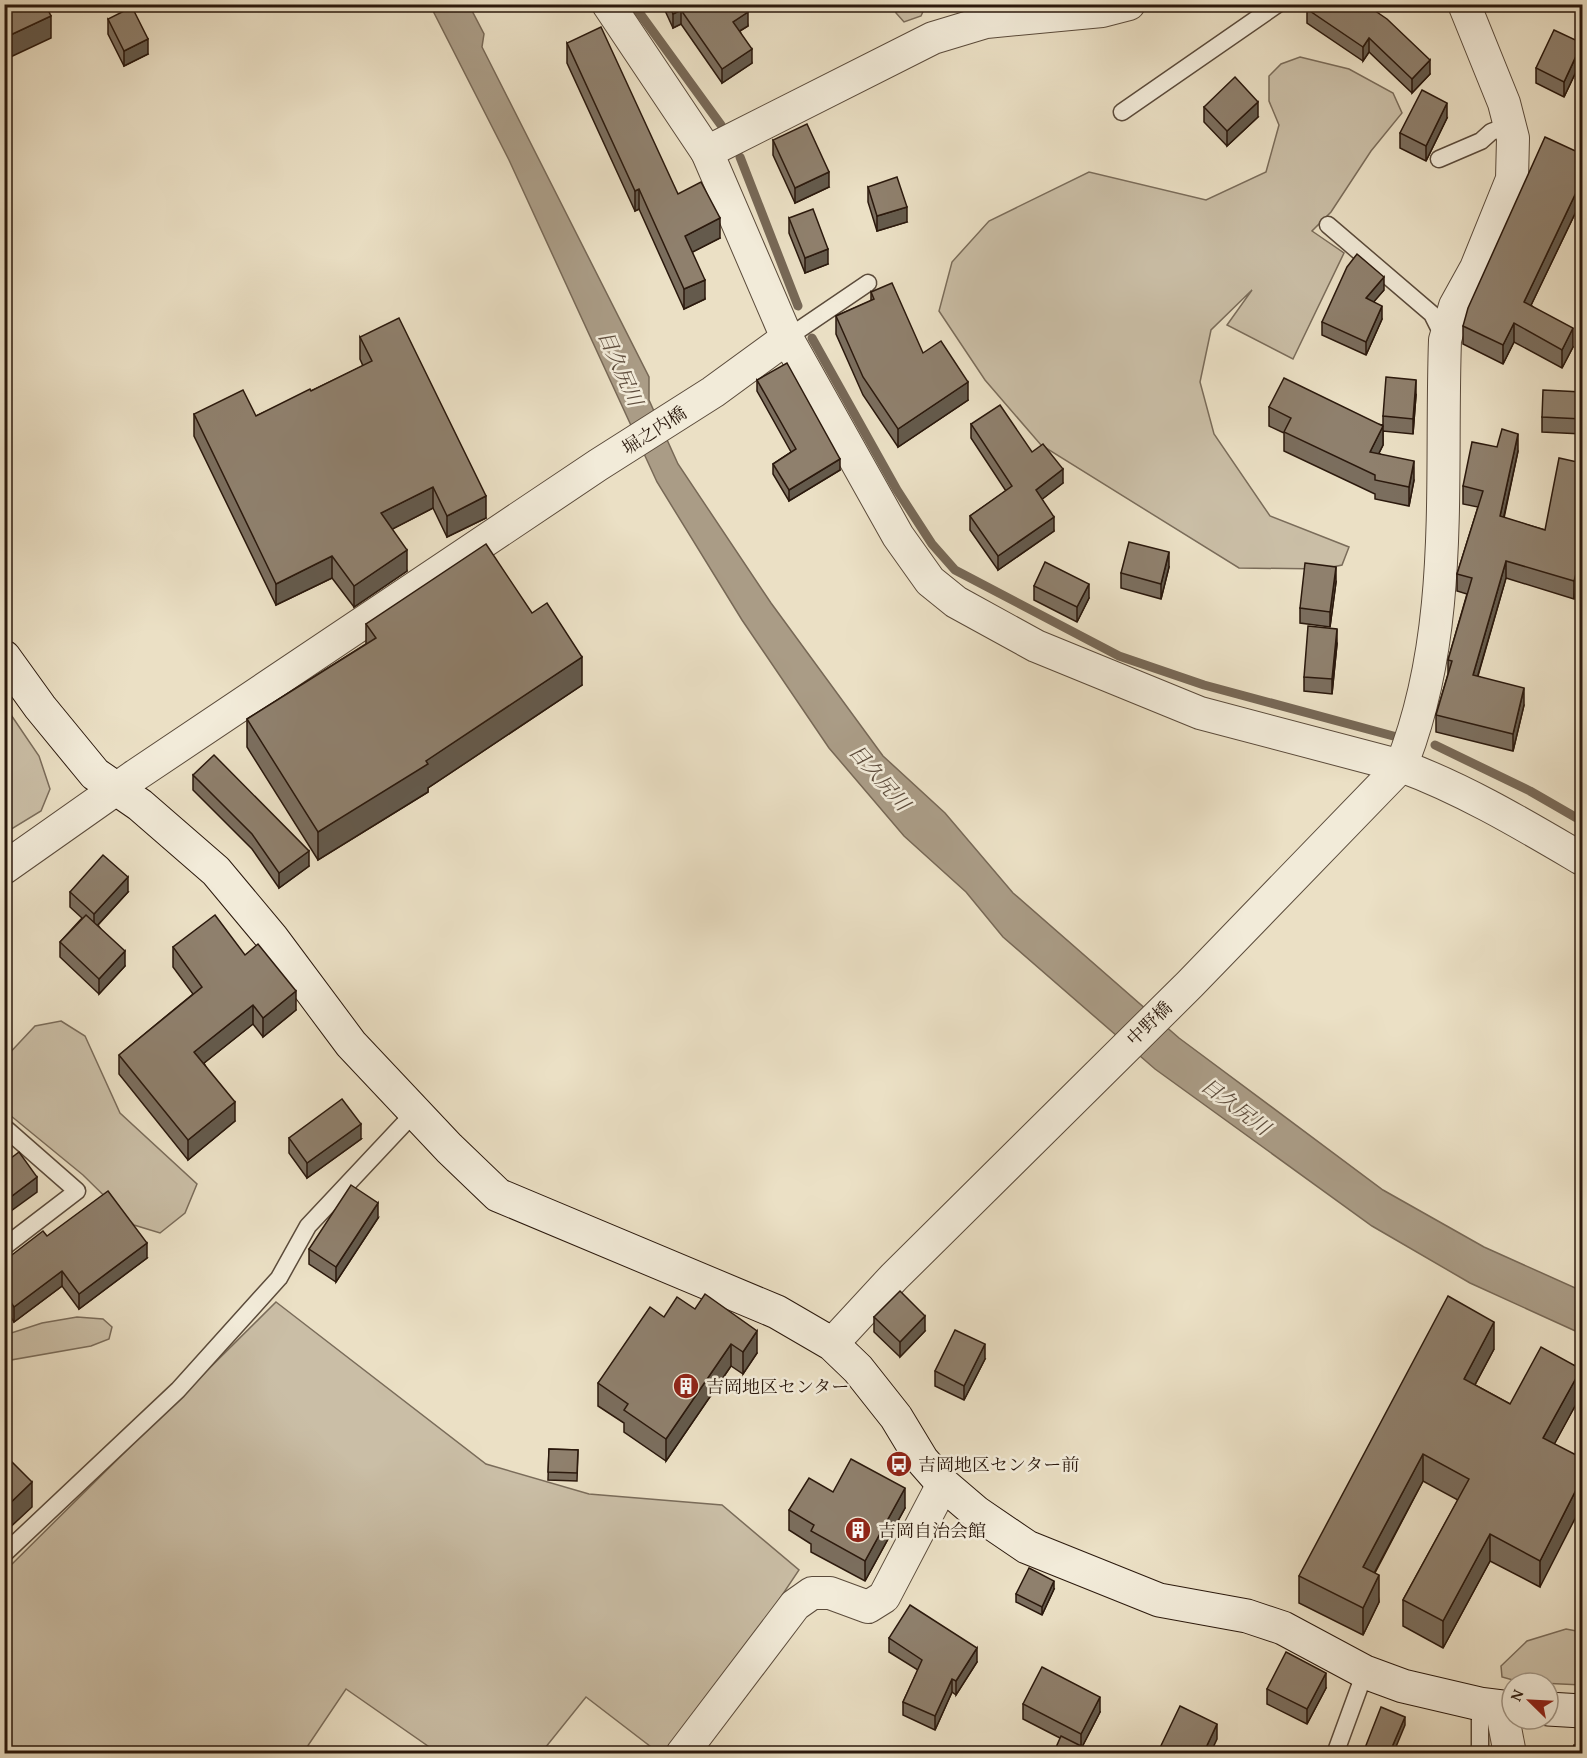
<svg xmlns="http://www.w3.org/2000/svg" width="1587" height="1758" font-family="'Gentium Book Plus','Noto Serif JP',serif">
<rect width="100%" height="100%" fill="#ebe0c5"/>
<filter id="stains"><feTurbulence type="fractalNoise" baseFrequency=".00333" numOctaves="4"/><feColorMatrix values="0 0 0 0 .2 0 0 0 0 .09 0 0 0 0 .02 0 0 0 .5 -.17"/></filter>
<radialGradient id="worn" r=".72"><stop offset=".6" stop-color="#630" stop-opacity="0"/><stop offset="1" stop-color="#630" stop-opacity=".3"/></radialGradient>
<g fill="#cabea6" stroke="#7a6c5a" stroke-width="1.5">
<polygon points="895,5 895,4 926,5 921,16 904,22 896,13"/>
<polygon points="1300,57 1349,69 1393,93 1402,113 1371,151 1331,212 1312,231 1344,253 1293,359 1227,325 1252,290 1211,330 1200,382 1214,434 1270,516 1349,547 1342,565 1323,569 1239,568 1041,445 985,380 939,311 952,262 989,221 1089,172 1206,200 1266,172 1279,125 1269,101 1269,76 1281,64"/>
<polygon points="5,706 39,756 50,789 41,811 5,833"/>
<polygon points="61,1021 85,1036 120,1113 197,1184 185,1213 160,1233 134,1225 83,1175 5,1111 4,1059 35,1026"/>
<polygon points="276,1302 486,1464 589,1494 722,1505 799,1570 676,1753 659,1753 586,1697 541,1753 438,1753 346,1689 303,1753 5,1754 5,1571"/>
<polygon points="77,1317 103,1319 112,1327 109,1339 91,1346 5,1361 5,1335 42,1323"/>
<polygon points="1566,1629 1582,1632 1582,1685 1520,1682 1502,1677 1501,1666 1527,1641"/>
</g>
<polygon fill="#aa9c86" stroke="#776856" stroke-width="1.5" points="430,5 469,5 484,34 482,47 649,377 649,400 678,464 771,603 883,756 945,813 1013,893 1179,1038 1383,1190 1484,1247 1582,1291 1582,1334 1470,1283 1372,1226 1155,1069 1003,937 966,892 904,836 829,748 742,620 657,482 509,160"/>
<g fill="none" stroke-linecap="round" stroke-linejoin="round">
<g stroke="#776856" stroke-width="9">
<polyline points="633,4 721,125"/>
<polyline points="740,157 798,306"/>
<polyline points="812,338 897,490 932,544 955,570 1119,656 1204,685 1397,737"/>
<polyline points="1435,745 1530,791 1582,821"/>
</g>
<g stroke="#5b4b3b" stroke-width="19">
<g id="lane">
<polyline points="1122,112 1278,4"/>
<polyline points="1439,159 1481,141 1491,132 1509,125"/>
<polyline points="1328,225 1432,314 1444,338"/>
<polyline points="787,338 868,283"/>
<polyline points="4,1127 77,1191 4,1247"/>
<polyline points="4,1554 178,1390 279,1278 308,1226 415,1112"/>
<polyline points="1335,1754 1365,1672"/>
<polyline points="1480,1754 1480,1704"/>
</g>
</g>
<g stroke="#5b4b3b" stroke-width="34">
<g id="street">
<path d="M608,4L707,152L787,338L898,536L930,581L956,602L1036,646L1200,713L1401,766C1464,789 1524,825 1582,859"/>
<polyline points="707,152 933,38 986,22 1102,11 1129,4"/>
<polyline points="4,868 136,775 598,465 713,392 787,338"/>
<path d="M832,1344L894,1277L1190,984L1401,766C1455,632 1440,481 1445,340L1455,306L1476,268L1512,179L1513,138L1504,103L1464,4"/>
<polyline points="1501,1707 1510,1754"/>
<polyline points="682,1754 795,1605 812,1593 830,1593 868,1607 884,1597 943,1484"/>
</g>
</g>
<g stroke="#2b190d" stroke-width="35">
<g id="secondary">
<polyline points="4,657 40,707 95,774 140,805 216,871 272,938 351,1044 449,1148 498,1195 777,1312 832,1344 858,1369 896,1417 922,1460 943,1484 977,1513 1027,1547 1159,1600 1247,1616 1283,1628 1365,1672 1403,1686 1480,1704 1512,1708"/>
<polyline points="1548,1709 1582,1711"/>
</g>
</g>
<use href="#lane" stroke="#f2ebd9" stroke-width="16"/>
<use href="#street" stroke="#f2ebd9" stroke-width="32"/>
<use href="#secondary" stroke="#f2ebd9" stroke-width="33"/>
</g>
<g fill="#7b6e5e" stroke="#2b190d" stroke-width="1.5">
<polygon points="662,4 743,4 748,26 740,31 752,63 722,83 681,24 673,28"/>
<polygon points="1310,4 1375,4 1371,8 1430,74 1412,93 1369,52 1363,61 1307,23 1307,9"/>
<polygon points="108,19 148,54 124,66 108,34"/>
<polygon points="567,43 678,194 720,238 692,252 705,299 684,309 639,209 635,211 567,63"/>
<polygon points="1582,43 1582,59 1564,97 1536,83 1536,68"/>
<polygon points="1204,107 1258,117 1227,146 1204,122"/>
<polygon points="1447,118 1426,161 1400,148 1400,133"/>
<polygon points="773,140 829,187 795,203 773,155"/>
<polygon points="1582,154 1582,199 1531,305 1573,347 1562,368 1514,342 1503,364 1463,344 1463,326"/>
<polygon points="868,187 907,222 877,231 868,202"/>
<polygon points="789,218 828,264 805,273 789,233"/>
<polygon points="1384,290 1373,302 1382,319 1366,355 1322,335 1322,322"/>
<polygon points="871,292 923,353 968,400 898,447 863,395 836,334 836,316 871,301"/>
<polygon points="360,337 486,518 447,537 433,508 392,529 407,571 354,607 332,578 276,605 194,436 194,414 256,416 311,391 363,366 360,359"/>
<polygon points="757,380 840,470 789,501 773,474 773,464 791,452 757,391"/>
<polygon points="1582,392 1582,434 1542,432 1542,417"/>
<polygon points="1416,395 1413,434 1383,431 1383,445 1379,453 1414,480 1409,506 1375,499 1375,494 1284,451 1284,433 1269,426 1269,407 1383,425 1383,416"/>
<polygon points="971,424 1032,452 1063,483 1042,499 1054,531 998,570 970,530 970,516 1006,491 971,438"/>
<polygon points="1497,447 1518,451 1504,518 1545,530 1582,463 1574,599 1506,578 1478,676 1524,705 1513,751 1436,732 1436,715 1448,674 1448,660 1467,594 1457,591 1457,574 1478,507 1463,504 1463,486"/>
<polygon points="1169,567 1161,599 1121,588 1121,573"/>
<polygon points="1336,582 1330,627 1300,623 1300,608"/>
<polygon points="1034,586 1089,598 1077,622 1034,600"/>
<polygon points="532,613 582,685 428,788 428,792 318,860 247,747 247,719 366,644 366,624"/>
<polygon points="1337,644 1332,694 1304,691 1304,677"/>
<polygon points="193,775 309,866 279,888 252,849 193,790"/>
<polygon points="70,892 128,892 98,925 125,966 99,994 60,957 60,942 82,918 70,907"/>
<polygon points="173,947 245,955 296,1010 263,1037 253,1024 204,1063 235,1121 188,1160 119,1074 119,1055 193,994 173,967"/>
<polygon points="289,1138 361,1139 307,1178 289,1153"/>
<polygon points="378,1218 336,1282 309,1264 309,1249"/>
<polygon points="47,1236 147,1258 79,1309 62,1286 14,1322 6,1310 4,1311 4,1261"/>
<polygon points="664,1317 757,1353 743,1374 731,1366 666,1461 624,1432 624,1423 598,1406 598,1383"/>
<polygon points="874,1317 925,1331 900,1357 874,1332"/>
<polygon points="1494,1349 1475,1385 1510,1404 1581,1395 1554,1444 1540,1587 1490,1561 1443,1648 1403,1626 1403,1600 1458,1500 1423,1481 1375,1573 1379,1602 1363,1635 1299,1603 1299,1576"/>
<polygon points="985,1359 964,1400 935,1386 935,1371"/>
<polygon points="549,1449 578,1450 577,1481 548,1480"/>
<polygon points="833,1492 905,1508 865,1581 811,1552 811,1544 789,1530 789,1510"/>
<polygon points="1054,1589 1042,1615 1016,1602 1016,1594"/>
<polygon points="889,1638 977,1662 956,1695 952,1692 935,1730 903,1715 903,1702 918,1670 889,1652"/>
<polygon points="1326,1688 1307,1724 1267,1704 1267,1689"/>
<polygon points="1023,1704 1100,1712 1082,1747 1060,1738 1023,1719"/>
</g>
<g fill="#645a4c" stroke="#2b190d" stroke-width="1.5">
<polygon points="1362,4 1375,4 1362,16"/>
<polygon points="681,10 681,24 673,28 673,14"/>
<polygon points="748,12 748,26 733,35 733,22"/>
<polygon points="51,16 51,38 4,60 4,38"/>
<polygon points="1369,38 1369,52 1363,61 1363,47"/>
<polygon points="148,39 148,54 124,66 124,51"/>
<polygon points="1582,44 1582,59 1564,97 1564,82"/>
<polygon points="752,49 752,63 722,83 722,69"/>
<polygon points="1430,60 1430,74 1412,93 1412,79"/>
<polygon points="1258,102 1258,117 1227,146 1227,131"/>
<polygon points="1447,103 1447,118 1426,161 1426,146"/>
<polygon points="829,172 829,187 795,203 795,188"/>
<polygon points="1582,180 1582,199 1524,320 1524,302"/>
<polygon points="639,189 639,209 635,211 635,191"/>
<polygon points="907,207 907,222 877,231 877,216"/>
<polygon points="720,218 720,238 685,256 685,236"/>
<polygon points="828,249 828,264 805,273 805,258"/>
<polygon points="1384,277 1384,290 1366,311 1366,298"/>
<polygon points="705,280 705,299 684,309 684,289"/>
<polygon points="1382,306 1382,319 1366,355 1366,342"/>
<polygon points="1514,323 1514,342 1503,364 1503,345"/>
<polygon points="1573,328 1573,347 1562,368 1562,350"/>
<polygon points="1416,380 1416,395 1413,434 1413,419"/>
<polygon points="968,382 968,400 898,447 898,429"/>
<polygon points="1383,426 1383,445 1370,471 1370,452"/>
<polygon points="1518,434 1518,451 1500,534 1500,516"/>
<polygon points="840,459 840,470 789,501 789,490"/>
<polygon points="1414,461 1414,480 1409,506 1409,487"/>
<polygon points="1063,469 1063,483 1036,504 1036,490"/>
<polygon points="433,487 433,508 381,535 381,513"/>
<polygon points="486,496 486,518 447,537 447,516"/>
<polygon points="1054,517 1054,531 998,570 998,556"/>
<polygon points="407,550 407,571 354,607 354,586"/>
<polygon points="1169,552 1169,567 1161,599 1161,584"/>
<polygon points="1582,553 1582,570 1574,599 1574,581"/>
<polygon points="332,556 332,578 276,605 276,584"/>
<polygon points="1506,561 1506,578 1473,692 1473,675"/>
<polygon points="1336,567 1336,582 1330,627 1330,612"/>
<polygon points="1089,584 1089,598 1077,622 1077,607"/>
<polygon points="1337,629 1337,644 1332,694 1332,679"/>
<polygon points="582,657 582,685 428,788 428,792 318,860 318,832"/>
<polygon points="1524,688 1524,705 1513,751 1513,734"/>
<polygon points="309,851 309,866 279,888 279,873"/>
<polygon points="128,877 128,892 94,929 94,914"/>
<polygon points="125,951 125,966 99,994 99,979"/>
<polygon points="296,991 296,1010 263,1037 263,1018"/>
<polygon points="253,1005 253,1024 194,1071 194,1052"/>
<polygon points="235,1102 235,1121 188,1160 188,1140"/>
<polygon points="361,1124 361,1139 307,1178 307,1163"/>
<polygon points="37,1177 37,1192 4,1216 4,1202"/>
<polygon points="378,1203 378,1218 336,1282 336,1267"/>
<polygon points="147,1243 147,1258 79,1309 79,1294"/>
<polygon points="62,1271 62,1286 14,1322 14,1307"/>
<polygon points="6,1295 6,1310 4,1311 4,1296"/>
<polygon points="925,1316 925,1331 900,1357 900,1342"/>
<polygon points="1494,1322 1494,1349 1464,1405 1464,1379"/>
<polygon points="757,1331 757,1353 743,1374 743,1352"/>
<polygon points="731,1344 731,1366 666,1461 666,1439"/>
<polygon points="985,1344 985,1359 964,1400 964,1386"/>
<polygon points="1581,1369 1581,1395 1543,1465 1543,1438"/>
<polygon points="1423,1454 1423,1481 1363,1594 1363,1567"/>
<polygon points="1582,1478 1582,1505 1540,1587 1540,1561"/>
<polygon points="32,1482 32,1507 4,1533 4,1509"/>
<polygon points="905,1488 905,1508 865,1581 865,1561"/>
<polygon points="1490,1534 1490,1561 1443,1648 1443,1621"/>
<polygon points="1379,1575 1379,1602 1363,1635 1363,1608"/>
<polygon points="1054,1581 1054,1589 1042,1615 1042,1607"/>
<polygon points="977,1648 977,1662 956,1695 956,1681"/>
<polygon points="1326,1673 1326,1688 1307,1724 1307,1709"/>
<polygon points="952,1679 952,1692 935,1730 935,1716"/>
<polygon points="1100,1697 1100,1712 1081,1749 1081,1734"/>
<polygon points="1405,1717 1405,1725 1393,1754 1389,1754"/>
<polygon points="1217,1724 1217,1739 1210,1754 1203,1754"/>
</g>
<g fill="#8f806d" stroke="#2b190d" stroke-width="1.5">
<polygon points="4,4 45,4 51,16 4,38"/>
<polygon points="669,4 743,4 748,12 733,22 752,49 722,69 681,10 673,14"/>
<polygon points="1310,4 1365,4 1387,19 1430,60 1412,79 1369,38 1363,47 1307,9"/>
<polygon points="132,7 148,39 124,51 108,19"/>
<polygon points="601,27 678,194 701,182 720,218 685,236 705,280 684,289 639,189 635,191 567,43"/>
<polygon points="1554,30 1582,43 1564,82 1536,68"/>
<polygon points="1235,77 1258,102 1227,131 1204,107"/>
<polygon points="1422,90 1447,103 1426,146 1400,133"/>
<polygon points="807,124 829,172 795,188 773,140"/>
<polygon points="1545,137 1582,154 1582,180 1524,302 1573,328 1562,350 1514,323 1503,345 1463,326 1468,308"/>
<polygon points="897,177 907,207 877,216 868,187"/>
<polygon points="813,209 828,249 805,258 789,218"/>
<polygon points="1357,254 1384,277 1366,298 1382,306 1366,342 1322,322 1347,267"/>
<polygon points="892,283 923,353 941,341 968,382 898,429 863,377 836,316 874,299 871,292"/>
<polygon points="399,318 486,496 447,516 433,487 381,513 407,550 354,586 332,556 276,584 194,414 243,390 256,416 310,389 311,391 372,361 360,337"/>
<polygon points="787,363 840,459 789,490 773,464 796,449 757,380"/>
<polygon points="1386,377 1416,380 1413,419 1383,416"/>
<polygon points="1284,378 1383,426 1370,452 1414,461 1409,487 1375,480 1375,475 1284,432 1291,418 1269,407"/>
<polygon points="1543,390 1582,392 1582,419 1542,417"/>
<polygon points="1000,405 1032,452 1043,444 1063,469 1036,490 1054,517 998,556 970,516 1012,486 971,424"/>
<polygon points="1502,429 1518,434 1500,516 1545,530 1559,458 1582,463 1582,553 1574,581 1506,561 1473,675 1524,688 1513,734 1436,715 1452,661 1448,660 1472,578 1457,574 1483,491 1463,486 1472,442 1497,447"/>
<polygon points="1129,542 1169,552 1161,584 1121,573"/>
<polygon points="486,544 532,613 547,603 582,657 426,761 428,764 318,832 247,719 376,638 366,624"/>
<polygon points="1045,562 1089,584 1077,607 1034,586"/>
<polygon points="1305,563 1336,567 1330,612 1300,608"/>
<polygon points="1308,626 1337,629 1332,679 1304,677"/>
<polygon points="214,755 309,851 279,873 252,834 193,775"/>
<polygon points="103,855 128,877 94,914 70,892"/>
<polygon points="86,915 125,951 99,979 60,942"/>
<polygon points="215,915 245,955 258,944 296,991 263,1018 253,1005 194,1052 235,1102 188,1140 119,1055 202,987 173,947"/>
<polygon points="342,1099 361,1124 307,1163 289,1138"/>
<polygon points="4,1150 11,1158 19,1152 37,1177 4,1202"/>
<polygon points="351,1185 378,1203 336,1267 309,1249"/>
<polygon points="108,1191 147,1243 79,1294 62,1271 14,1307 6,1295 4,1296 4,1261 43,1231 47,1236"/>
<polygon points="900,1291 925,1316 900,1342 874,1317"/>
<polygon points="705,1294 757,1331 743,1352 731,1344 666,1439 624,1410 628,1404 598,1383 650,1307 664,1317 677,1297 695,1309"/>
<polygon points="1448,1296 1494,1322 1464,1379 1510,1404 1541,1347 1581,1369 1543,1438 1582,1458 1582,1478 1540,1561 1490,1534 1443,1621 1403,1600 1469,1479 1423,1454 1363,1567 1379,1575 1363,1608 1299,1576"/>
<polygon points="955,1330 985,1344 964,1386 935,1371"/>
<polygon points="549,1449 578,1450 577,1473 548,1472"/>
<polygon points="4,1454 32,1482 4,1509"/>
<polygon points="851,1459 905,1488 865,1561 811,1531 814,1525 789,1510 809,1478 833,1492"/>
<polygon points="1029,1568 1054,1581 1042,1607 1016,1594"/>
<polygon points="910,1605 977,1648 956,1681 952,1679 935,1716 903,1702 922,1660 889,1638"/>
<polygon points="1286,1652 1326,1673 1307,1709 1267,1689"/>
<polygon points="1042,1667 1100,1697 1081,1734 1023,1704"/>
<polygon points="1180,1706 1217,1724 1203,1754 1157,1754"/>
<polygon points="1381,1707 1405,1717 1389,1754 1351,1754 1353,1749 1363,1753"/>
<polygon points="1061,1736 1097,1754 1053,1754"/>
<polygon points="1574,1745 1582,1749 1582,1754 1570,1754"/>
</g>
<defs>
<g id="building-disc" transform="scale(1.35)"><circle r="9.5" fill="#8f2418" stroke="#f2ebd9"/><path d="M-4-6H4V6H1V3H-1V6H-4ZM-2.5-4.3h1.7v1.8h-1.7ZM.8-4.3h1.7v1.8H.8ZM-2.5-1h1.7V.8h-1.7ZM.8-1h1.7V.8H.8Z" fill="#fff"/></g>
<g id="bus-disc" transform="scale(1.35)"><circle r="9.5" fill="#8f2418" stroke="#f2ebd9"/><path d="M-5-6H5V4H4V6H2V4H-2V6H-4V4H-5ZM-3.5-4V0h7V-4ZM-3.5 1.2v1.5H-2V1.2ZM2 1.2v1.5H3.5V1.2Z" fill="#fff"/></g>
</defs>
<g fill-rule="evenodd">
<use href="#building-disc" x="686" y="1386"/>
<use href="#bus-disc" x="899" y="1464"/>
<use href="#building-disc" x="858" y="1530"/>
</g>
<g text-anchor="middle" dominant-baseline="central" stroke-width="5" stroke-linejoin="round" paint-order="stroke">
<g font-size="18" fill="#2b190d" stroke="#f2ebd9">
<text transform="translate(654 430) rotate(-33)">堀之内橋</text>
<text transform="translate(1149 1023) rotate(-44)">中野橋</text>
</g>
<g font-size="18" fill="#2b190d" stroke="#f2ebd9" text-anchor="start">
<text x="706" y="1386">吉岡地区センター</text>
<text x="918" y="1464">吉岡地区センター前</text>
<text x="878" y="1530">吉岡自治会館</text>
</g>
<g font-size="20" font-style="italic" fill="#5e4d3d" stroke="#f2ebd9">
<text transform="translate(621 368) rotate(66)">目久尻川</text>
<text transform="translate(880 777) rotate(49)">目久尻川</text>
<text transform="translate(1236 1106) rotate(37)">目久尻川</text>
</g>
</g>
<rect width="1587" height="1758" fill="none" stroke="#ebe0c5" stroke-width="24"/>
<rect x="6" y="6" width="1575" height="1746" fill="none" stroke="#2b190d" stroke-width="3"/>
<rect x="12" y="12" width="1563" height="1734" fill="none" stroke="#2b190d" stroke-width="1.5"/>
<g transform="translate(1530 1701) rotate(294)"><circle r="28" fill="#f2ebd9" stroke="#a29787" stroke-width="1.5"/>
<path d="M0-4.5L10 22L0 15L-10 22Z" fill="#8f2418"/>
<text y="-9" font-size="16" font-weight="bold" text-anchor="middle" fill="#2b190d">N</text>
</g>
<rect width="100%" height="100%" filter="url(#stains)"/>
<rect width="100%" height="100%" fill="url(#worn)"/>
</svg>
